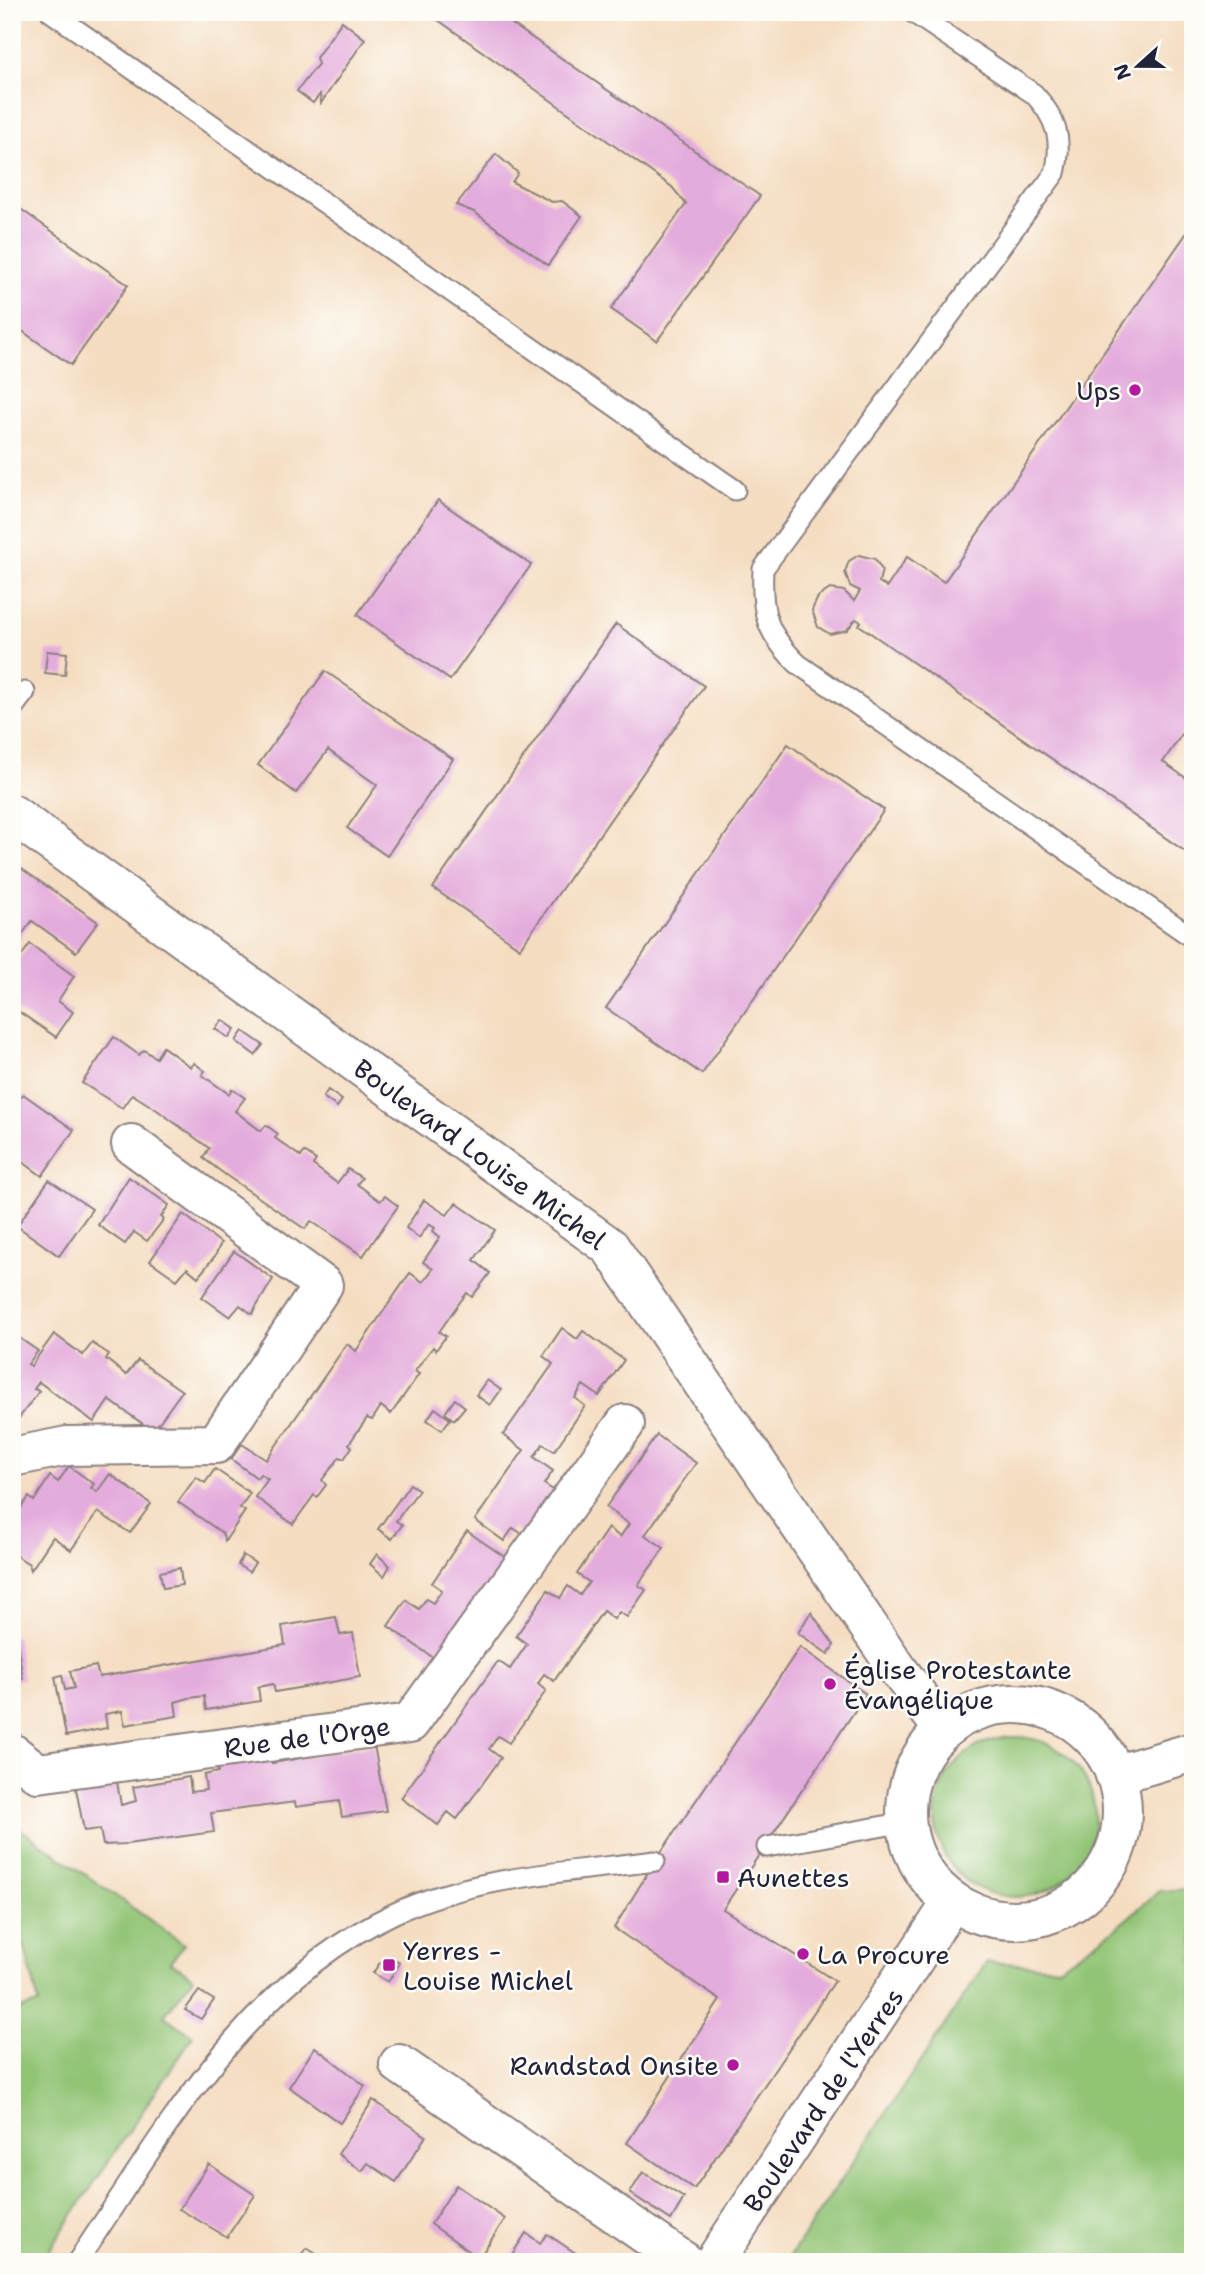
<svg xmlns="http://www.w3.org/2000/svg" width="1205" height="2274" font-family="'Shantell Sans',sans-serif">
<rect width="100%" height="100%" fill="#fdfcf7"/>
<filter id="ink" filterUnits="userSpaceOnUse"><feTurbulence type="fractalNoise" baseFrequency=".0143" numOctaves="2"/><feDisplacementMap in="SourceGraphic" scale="14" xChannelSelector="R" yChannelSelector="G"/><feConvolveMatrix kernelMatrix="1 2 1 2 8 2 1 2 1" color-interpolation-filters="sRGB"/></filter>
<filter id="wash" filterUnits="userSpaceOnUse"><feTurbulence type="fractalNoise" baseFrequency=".00686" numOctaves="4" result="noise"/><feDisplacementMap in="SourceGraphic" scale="28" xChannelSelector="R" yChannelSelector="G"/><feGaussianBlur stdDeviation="1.57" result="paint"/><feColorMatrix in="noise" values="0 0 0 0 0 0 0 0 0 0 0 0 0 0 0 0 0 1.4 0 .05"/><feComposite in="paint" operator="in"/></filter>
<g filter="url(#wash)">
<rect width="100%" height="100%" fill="#f5ddc1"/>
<g fill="#91c474" stroke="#5a7358" stroke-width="2">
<circle cx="1015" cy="1817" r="80"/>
<polygon points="12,1823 184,1944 171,1962 193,1978 164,2016 193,2036 41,2262 12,2262 12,2011 39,2004 12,1896"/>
<polygon points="1193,1889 1193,2262 786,2262 987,1962 1060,1967 1115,1929 1159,1891"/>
</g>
<g id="blocks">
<g fill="#e4acdd">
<polygon points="427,12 495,12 760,196 657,341 611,309 686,204 672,187"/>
<polygon points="342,21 365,39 321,103 320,94 313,103 297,91 318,64 316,58"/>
<polygon points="496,154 518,173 512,182 552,202 562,201 582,216 548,265 474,212 456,205"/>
<polygon points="12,203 128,285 71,365 12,324"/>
<polygon points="1193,224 1193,718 1163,762 1193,783 1193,842 1186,852 859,625 861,622 856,619 847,630 830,634 818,627 812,610 818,597 830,589 844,591 854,601 860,591 850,586 845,572 849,561 859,555 875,559 882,570 879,582 887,587 907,557 944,582"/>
<polygon points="438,500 531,565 450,680 357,615"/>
<polygon points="616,624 704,686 520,948 433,888"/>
<polygon points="47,651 67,653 65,675 45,673"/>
<polygon points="325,671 453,759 387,856 347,828 377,785 328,750 296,793 258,765"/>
<polygon points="788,744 884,810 702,1074 606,1008"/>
<polygon points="12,862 98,922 76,952 32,921 18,940 12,936"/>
<polygon points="30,944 74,976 58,1001 73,1012 56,1037 12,1007 12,969"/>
<polygon points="222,1020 235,1029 229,1038 215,1029"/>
<polygon points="243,1031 263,1045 255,1055 236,1041"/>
<polygon points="114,1037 139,1055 144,1050 156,1058 163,1047 191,1067 194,1063 205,1071 202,1075 229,1094 232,1089 245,1098 235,1111 261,1131 266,1125 278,1134 275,1138 301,1157 304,1152 316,1160 313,1165 337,1183 348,1169 362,1178 357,1184 380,1201 385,1196 398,1206 363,1256 311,1221 305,1229 227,1176 203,1158 209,1148 157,1110 132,1094 122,1108 82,1083"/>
<polygon points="328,1090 342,1100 337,1107 323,1097"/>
<polygon points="23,1094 74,1130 42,1176 12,1154 12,1109"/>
<polygon points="129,1177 169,1205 161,1217 164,1219 147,1241 134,1232 125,1244 98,1225"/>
<polygon points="49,1180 92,1209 59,1256 17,1226"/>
<polygon points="424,1200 447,1215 456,1203 495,1230 474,1260 490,1273 472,1297 467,1293 457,1306 439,1332 446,1336 436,1350 433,1347 415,1371 419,1374 391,1414 381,1406 372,1420 367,1418 349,1444 352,1447 344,1459 340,1457 322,1480 326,1485 317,1497 314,1495 293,1524 255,1497 268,1479 260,1474 257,1478 231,1459 242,1444 266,1460 347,1344 356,1351 410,1273 423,1282 433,1269 423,1262 440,1237 433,1231 435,1228 429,1224 419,1238 406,1228"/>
<polygon points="183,1214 221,1243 215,1256 198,1277 187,1268 177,1280 150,1261"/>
<polygon points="234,1251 273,1279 252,1314 240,1305 230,1317 202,1297"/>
<polygon points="562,1328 577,1339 583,1331 624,1360 599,1396 583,1385 575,1398 585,1406 570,1428 554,1451 543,1444 534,1457 553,1471 544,1484 556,1492 525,1536 513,1528 504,1541 475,1520 524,1450 503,1435 553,1364 543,1356"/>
<polygon points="12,1333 38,1351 28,1364 31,1366 54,1334 83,1355 92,1343 109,1354 106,1359 126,1375 138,1360 182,1391 153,1431 109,1400 94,1422 39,1382 34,1389 39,1391 19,1418 12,1413"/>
<polygon points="487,1380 501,1390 490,1405 476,1395"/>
<polygon points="455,1399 465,1407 454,1420 445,1413"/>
<polygon points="435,1408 450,1419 442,1430 427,1420"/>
<polygon points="657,1435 696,1463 645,1535 664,1548 638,1585 646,1590 627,1617 619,1612 614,1619 603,1611 554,1681 544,1674 538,1684 546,1691 509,1743 498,1736 489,1749 501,1758 457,1819 448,1812 438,1825 401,1798 498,1661 510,1669 527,1644 516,1636 548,1590 560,1598 568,1586 580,1595 589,1582 577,1574 608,1528 620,1537 629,1524 606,1507"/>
<polygon points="69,1466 94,1484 91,1488 97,1492 110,1474 151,1504 130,1533 98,1512 71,1550 53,1537 31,1570 29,1564 12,1553 12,1507 18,1512 29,1497 34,1501 50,1476 58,1482"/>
<polygon points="215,1469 250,1493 240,1508 245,1511 225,1541 222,1533 178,1502 196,1477 205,1483"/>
<polygon points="410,1484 419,1490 396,1521 402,1525 392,1539 378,1529"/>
<polygon points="467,1531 509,1560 438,1661 388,1626 406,1600 419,1609 426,1599 433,1603 442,1590 432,1583"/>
<polygon points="377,1554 390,1566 384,1576 370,1564"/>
<polygon points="243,1555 255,1563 249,1572 238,1565"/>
<polygon points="180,1568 182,1585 163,1588 160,1572"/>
<polygon points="811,1612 834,1645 828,1654 798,1633"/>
<polygon points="336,1617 340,1635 353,1633 360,1677 275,1692 273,1684 258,1687 260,1701 206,1710 204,1696 189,1698 175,1702 177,1716 125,1725 122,1711 105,1714 107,1728 66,1736 55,1677 62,1675 65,1690 74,1688 70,1671 96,1666 99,1677 285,1645 282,1626"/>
<polygon points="12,1636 16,1636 23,1679 12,1681"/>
<polygon points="800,1647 866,1694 723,1909 835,1981 694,2189 627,2143 720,2000 614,1928 655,1861"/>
<polygon points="374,1745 386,1811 342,1817 339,1801 296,1807 295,1802 211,1813 214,1832 127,1844 103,1845 100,1829 84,1831 75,1783 116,1776 121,1805 136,1801 133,1787 189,1777 191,1792 206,1790 204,1775 218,1772 216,1759 269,1749 272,1763"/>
<polygon points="390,1958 400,1963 388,1982 373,1973 379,1964"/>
<polygon points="199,1991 214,2000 201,2019 185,2010"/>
<polygon points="315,2047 365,2086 340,2123 289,2087"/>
<polygon points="373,2100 426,2136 396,2182 368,2163 362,2171 338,2154"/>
<polygon points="209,2164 255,2195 227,2237 179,2209"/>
<polygon points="643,2172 684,2198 671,2220 630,2193"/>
<polygon points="456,2185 505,2219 479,2258 431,2224"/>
<polygon points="526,2233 540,2243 547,2234 589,2262 507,2262"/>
<polygon points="307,2248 328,2262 297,2262"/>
</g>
</g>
</g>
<g filter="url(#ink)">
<use href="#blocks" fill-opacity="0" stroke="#8c807e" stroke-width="2"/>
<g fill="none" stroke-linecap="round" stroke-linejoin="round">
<g stroke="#8c807e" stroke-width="23">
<g id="service">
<polyline points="51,12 735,490"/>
<path d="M912,12L1034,94C1057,119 1063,140 1055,173L763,569C761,613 766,633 798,664L1193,938"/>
<polyline points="12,709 25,692"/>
<polyline points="767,1847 906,1822"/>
<path d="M77,2262C164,2132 247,1982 395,1913C474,1876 570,1872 655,1861"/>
</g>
</g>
<g stroke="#8c807e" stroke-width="42">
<g id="minor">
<polyline points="12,814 610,1247 899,1671 943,1729"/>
<polyline points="12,1457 67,1446 216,1444 323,1285 131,1144"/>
<circle cx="1014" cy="1812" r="108"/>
<polyline points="12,1753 38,1773 410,1723 625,1424"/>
<polyline points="1115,1775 1193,1752"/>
<polyline points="399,2064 685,2262"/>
<polyline points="714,2262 952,1902"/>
</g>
</g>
<use href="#service" stroke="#fff" stroke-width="19"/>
<use href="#minor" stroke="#fff" stroke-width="38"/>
</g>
</g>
<g fill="#b5179e" stroke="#fdfcf7" stroke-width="2.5">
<circle cx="1135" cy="390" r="7"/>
<circle cx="830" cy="1684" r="7"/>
<rect x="716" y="1870" width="14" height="14" rx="3.5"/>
<circle cx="803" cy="1954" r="7"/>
<rect x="382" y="1958" width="14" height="14" rx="3.5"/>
<circle cx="733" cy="2065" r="7"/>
</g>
<g text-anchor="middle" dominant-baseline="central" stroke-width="5" stroke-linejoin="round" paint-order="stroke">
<g font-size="26" fill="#22223b" stroke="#fdfcf7" text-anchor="start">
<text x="1121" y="390" text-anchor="end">Ups</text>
<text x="844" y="1669">Église Protestante<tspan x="844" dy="30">Évangélique</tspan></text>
<text x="737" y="1877">Aunettes</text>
<text x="403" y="1950">Yerres -<tspan x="403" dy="30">Louise Michel</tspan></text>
<text x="817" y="1954">La Procure</text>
<text x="719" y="2065" text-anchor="end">Randstad Onsite</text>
</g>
<g font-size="26" fill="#22223b" stroke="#fdfcf7">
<text transform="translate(480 1154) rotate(36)">Boulevard Louise Michel</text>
<text transform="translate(307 1737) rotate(-8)">Rue de l'Orge</text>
<text transform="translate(823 2100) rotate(-56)">Boulevard de l'Yerres</text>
</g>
</g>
<rect width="1205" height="2274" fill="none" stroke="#fdfcf7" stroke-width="42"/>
<g transform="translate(1138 66) rotate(249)" stroke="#fdfcf7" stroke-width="5" paint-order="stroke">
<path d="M0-5L12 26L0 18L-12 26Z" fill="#22223b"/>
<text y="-10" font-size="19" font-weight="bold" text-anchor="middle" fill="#22223b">N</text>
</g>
</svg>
